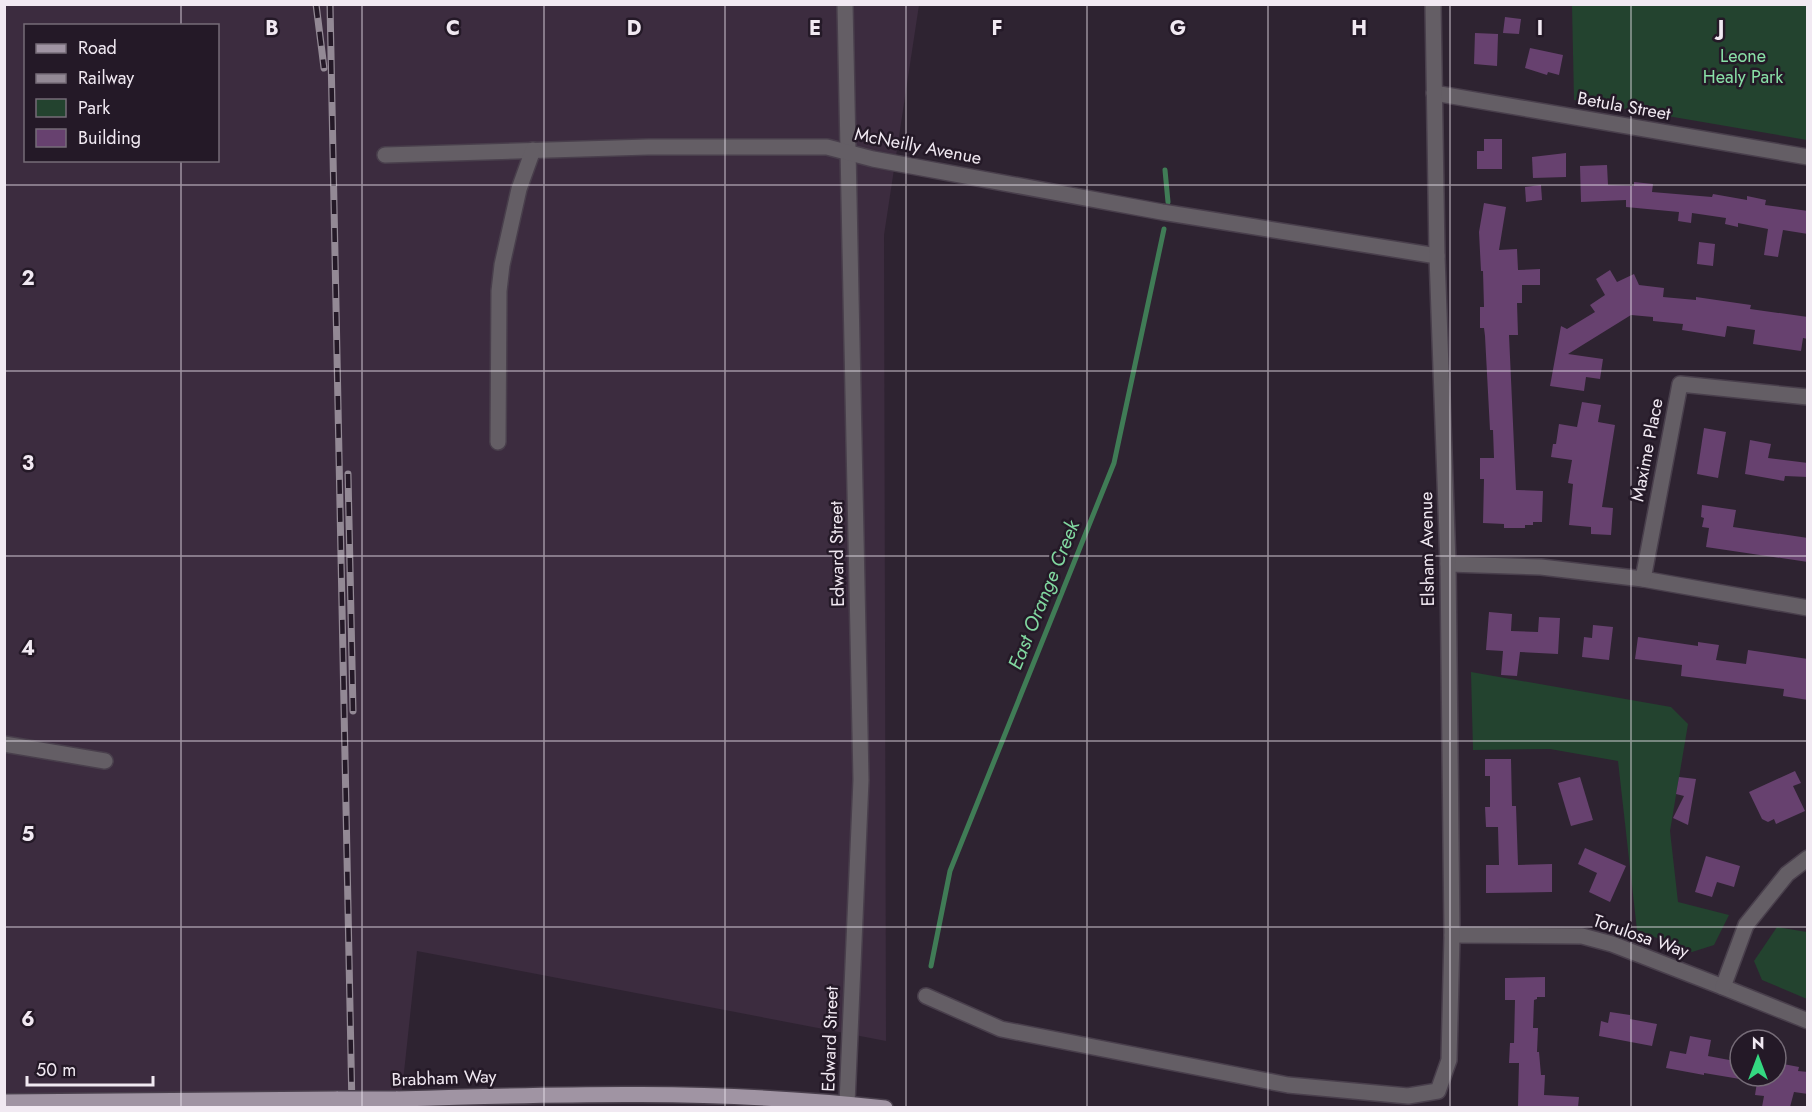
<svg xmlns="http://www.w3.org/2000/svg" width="1812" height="1112" font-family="Jost,sans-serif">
<rect width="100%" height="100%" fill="#2e2331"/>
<path fill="#3c2c3f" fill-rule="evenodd" d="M5,5H919L884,235L886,1041L417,951L402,1091L494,1107L5,1108ZM26,26H218V160H26Z"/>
<g fill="#23432f">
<polygon points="1572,5 1807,5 1807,140 1574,100"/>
<polygon points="1471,672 1671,707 1688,724 1670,831 1678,902 1729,915 1714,945 1692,952 1637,930 1618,761 1550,749 1473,750"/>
<polygon points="1777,927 1807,932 1807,999 1762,980 1754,961"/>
</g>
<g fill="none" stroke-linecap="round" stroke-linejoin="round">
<g stroke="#407c56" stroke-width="5">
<polyline points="1165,170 1168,202"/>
<polyline points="931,966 950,871 1114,463 1164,229"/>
</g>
</g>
<g fill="#67416f">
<polygon points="1505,17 1521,19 1519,34 1503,33"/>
<polygon points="1475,33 1498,34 1497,66 1474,64"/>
<polygon points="1530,48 1563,55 1559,75 1548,72 1547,75 1525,68"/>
<polygon points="1484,139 1502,139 1502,169 1477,169 1477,151 1484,151"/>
<polygon points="1566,153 1566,177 1533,178 1532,157"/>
<polygon points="1607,165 1608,185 1634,186 1634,182 1653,184 1652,192 1712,197 1713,194 1747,200 1747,196 1766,200 1765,205 1808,211 1808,234 1783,230 1778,257 1764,255 1768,229 1738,223 1738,227 1725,224 1726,218 1692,213 1691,223 1678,221 1679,212 1626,207 1626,200 1581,202 1580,166"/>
<polygon points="1541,185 1542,200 1526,202 1525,187"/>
<polygon points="1484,203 1506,207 1499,250 1517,249 1518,270 1540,269 1540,285 1522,285 1522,303 1517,303 1518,335 1509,335 1516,490 1543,491 1542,522 1533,522 1533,525 1525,525 1525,528 1504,528 1504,524 1483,523 1484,479 1480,479 1480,458 1494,458 1493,430 1490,430 1485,336 1484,328 1480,328 1480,307 1484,307 1483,271 1481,271 1479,232"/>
<polygon points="1699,242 1715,244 1713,266 1697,264"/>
<polygon points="1610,270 1617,282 1634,274 1639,285 1664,288 1663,297 1696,300 1696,297 1737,303 1751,305 1750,309 1808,317 1808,339 1803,338 1801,351 1753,344 1755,330 1727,326 1725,337 1682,330 1683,324 1653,321 1653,317 1631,315 1568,354 1603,359 1600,379 1586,377 1584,391 1550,386 1561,326 1567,329 1595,312 1590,305 1605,295 1596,279"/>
<polygon points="1582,402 1601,405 1598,422 1615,425 1602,507 1613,508 1611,535 1591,534 1591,527 1569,525 1573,484 1568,483 1572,460 1551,457 1553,444 1556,444 1559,424 1577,427"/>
<polygon points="1704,428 1726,432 1718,478 1697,474"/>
<polygon points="1750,440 1771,444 1768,458 1808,463 1808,477 1785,476 1784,481 1745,474"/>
<polygon points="1702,505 1736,510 1733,527 1808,538 1808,562 1706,547 1709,528 1702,527 1704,518 1701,517"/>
<polygon points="1489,612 1512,614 1511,631 1538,632 1539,617 1560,618 1558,654 1520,652 1517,676 1501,675 1503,651 1486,650"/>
<polygon points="1593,625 1613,627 1609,660 1582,657 1584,637 1592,638"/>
<polygon points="1638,637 1698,646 1698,642 1719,645 1716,660 1746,664 1748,650 1808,659 1808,700 1783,696 1784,689 1681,676 1682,665 1635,659"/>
<polygon points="1485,759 1511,759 1512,806 1516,806 1518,865 1552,864 1552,892 1486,893 1486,865 1499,865 1498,827 1486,827 1485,807 1490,807 1490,776 1485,776"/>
<polygon points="1795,771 1801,783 1793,786 1805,811 1776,824 1774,819 1768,822 1762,819 1749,792"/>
<polygon points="1580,777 1593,820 1571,826 1558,783"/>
<polygon points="1679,777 1696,779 1688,825 1673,818 1684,796 1676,794"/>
<polygon points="1585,848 1626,866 1610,902 1589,892 1597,873 1578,864"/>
<polygon points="1706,856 1740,866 1734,887 1717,882 1712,897 1695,892"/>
<polygon points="1545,977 1545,997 1537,997 1537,999 1534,1000 1533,1028 1538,1028 1537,1052 1539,1052 1541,1075 1545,1075 1544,1095 1579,1097 1578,1107 1518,1107 1519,1063 1509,1063 1510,1043 1514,1043 1515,1000 1505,1000 1505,978"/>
<polygon points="1610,1012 1630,1015 1630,1019 1657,1024 1652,1046 1599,1036 1601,1021 1608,1023"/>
<polygon points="1690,1036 1711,1040 1708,1056 1740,1062 1740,1079 1704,1073 1704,1075 1666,1068 1670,1051 1686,1054"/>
<polygon points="1778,1063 1799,1067 1798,1071 1808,1072 1808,1094 1794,1092 1790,1107 1762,1107 1764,1096 1755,1095 1758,1076 1776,1076"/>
</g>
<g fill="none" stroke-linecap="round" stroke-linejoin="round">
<g stroke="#493f4c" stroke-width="18">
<g id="minor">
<polyline points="845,4 861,780 847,1103"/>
<polyline points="1434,93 1808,157"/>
<polyline points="385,155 648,147 827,147 873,159 1162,212 1437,256"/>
<polyline points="498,442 499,291 502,265 519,189 533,150"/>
<polyline points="1448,564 1541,567 1643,579 1808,608"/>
<polyline points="1643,579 1680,384 1808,397"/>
<polyline points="4,744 105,761"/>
<polyline points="1452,935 1582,936 1612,944 1723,987 1808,1021"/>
<polyline points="1723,987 1746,925 1787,874 1808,858"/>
<polyline points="926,996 1001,1029 1288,1085 1408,1096 1438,1091 1449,1060 1452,935 1448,564 1437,256 1433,4"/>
</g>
</g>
<g stroke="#493f4c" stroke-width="18">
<g id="major">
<path d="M396,1099C559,1094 722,1089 885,1108"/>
<polyline points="4,1102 338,1099"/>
</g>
</g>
<use href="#minor" stroke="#645e65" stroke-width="15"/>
<use href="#major" stroke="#a094a3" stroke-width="15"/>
<g stroke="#938995" stroke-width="7">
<g id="rail">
<polyline points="316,4 324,68"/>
<polyline points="330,4 352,1108"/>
<polyline points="348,474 353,711"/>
</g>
</g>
<use href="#rail" stroke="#241927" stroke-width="4.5" stroke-dasharray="14" stroke-linecap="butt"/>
<g stroke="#493f4c" stroke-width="18" stroke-linecap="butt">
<polyline id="major-bridge" points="338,1099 396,1099"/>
</g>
<use href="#major-bridge" stroke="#a094a3" stroke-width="15"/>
</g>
<path fill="none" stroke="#f1e9f2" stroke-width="1.5" stroke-opacity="0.55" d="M181,4V26M362,4V1108M544,4V1108M725,4V1108M906,4V1108M1087,4V1108M1268,4V1108M1450,4V1108M1631,4V1108M181,160V1108M4,185H1808M4,371H1808M4,556H1808M4,741H1808M4,927H1808"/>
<g text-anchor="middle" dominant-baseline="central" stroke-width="5" stroke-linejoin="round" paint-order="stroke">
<g font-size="18" fill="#89e0a7" stroke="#241927">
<text x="1743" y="56">Leone<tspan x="1743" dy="21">Healy Park</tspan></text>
</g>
<g font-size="18" fill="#f1e9f2" stroke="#241927">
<text transform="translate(1624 106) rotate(10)">Betula Street</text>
<text transform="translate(918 146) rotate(11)">McNeilly Avenue</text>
<text transform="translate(1647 450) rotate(-79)">Maxime Place</text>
<text transform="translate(1427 549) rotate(-91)">Elsham Avenue</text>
<text transform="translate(837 554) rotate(-91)">Edward Street</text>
<text transform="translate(1641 936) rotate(19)">Torulosa Way</text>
<text transform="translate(830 1039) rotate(-88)">Edward Street</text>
<text transform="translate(444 1078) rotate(-2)">Brabham Way</text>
</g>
<g font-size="20" font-style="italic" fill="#81d8a0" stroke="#241927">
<text transform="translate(1044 595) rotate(-68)">East Orange Creek</text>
</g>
</g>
<g font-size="20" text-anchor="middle" font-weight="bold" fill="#f1e9f2" stroke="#241927" stroke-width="5" stroke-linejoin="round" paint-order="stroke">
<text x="272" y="35">B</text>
<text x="453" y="35">C</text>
<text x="634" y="35">D</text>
<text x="815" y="35">E</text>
<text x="997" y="35">F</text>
<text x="1178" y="35">G</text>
<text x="1359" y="35">H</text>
<text x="1540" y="35">I</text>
<text x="1721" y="35">J</text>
<text x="28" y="285">2</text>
<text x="28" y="470">3</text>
<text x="28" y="655">4</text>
<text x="28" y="841">5</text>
<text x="28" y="1026">6</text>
</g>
<rect width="1812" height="1112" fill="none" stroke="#f1e9f2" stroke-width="12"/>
<rect x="24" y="24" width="195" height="138" fill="#241927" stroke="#766c78" stroke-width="1.5"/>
<rect x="36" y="44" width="30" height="9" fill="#a094a3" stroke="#766c78" stroke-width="1.5"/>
<text x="78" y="54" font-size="18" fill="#f1e9f2">Road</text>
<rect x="36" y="74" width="30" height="9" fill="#938995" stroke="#766c78" stroke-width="1.5"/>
<text x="78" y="84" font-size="18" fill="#f1e9f2">Railway</text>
<rect x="36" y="99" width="30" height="18" fill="#23432f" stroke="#766c78" stroke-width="1.5"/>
<text x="78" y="114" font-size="18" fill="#f1e9f2">Park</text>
<rect x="36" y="129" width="30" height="18" fill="#67416f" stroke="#766c78" stroke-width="1.5"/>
<text x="78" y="144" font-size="18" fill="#f1e9f2">Building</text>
<g transform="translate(1758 1058)"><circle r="28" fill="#241927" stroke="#766c78" stroke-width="1.5"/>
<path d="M0-4.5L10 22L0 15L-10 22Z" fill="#34d881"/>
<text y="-9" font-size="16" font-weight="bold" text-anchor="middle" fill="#f1e9f2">N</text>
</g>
<path d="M27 1076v9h126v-9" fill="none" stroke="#f1e9f2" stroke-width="3"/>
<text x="36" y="1076" font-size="18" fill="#f1e9f2" stroke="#241927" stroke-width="4.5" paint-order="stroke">50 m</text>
</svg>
